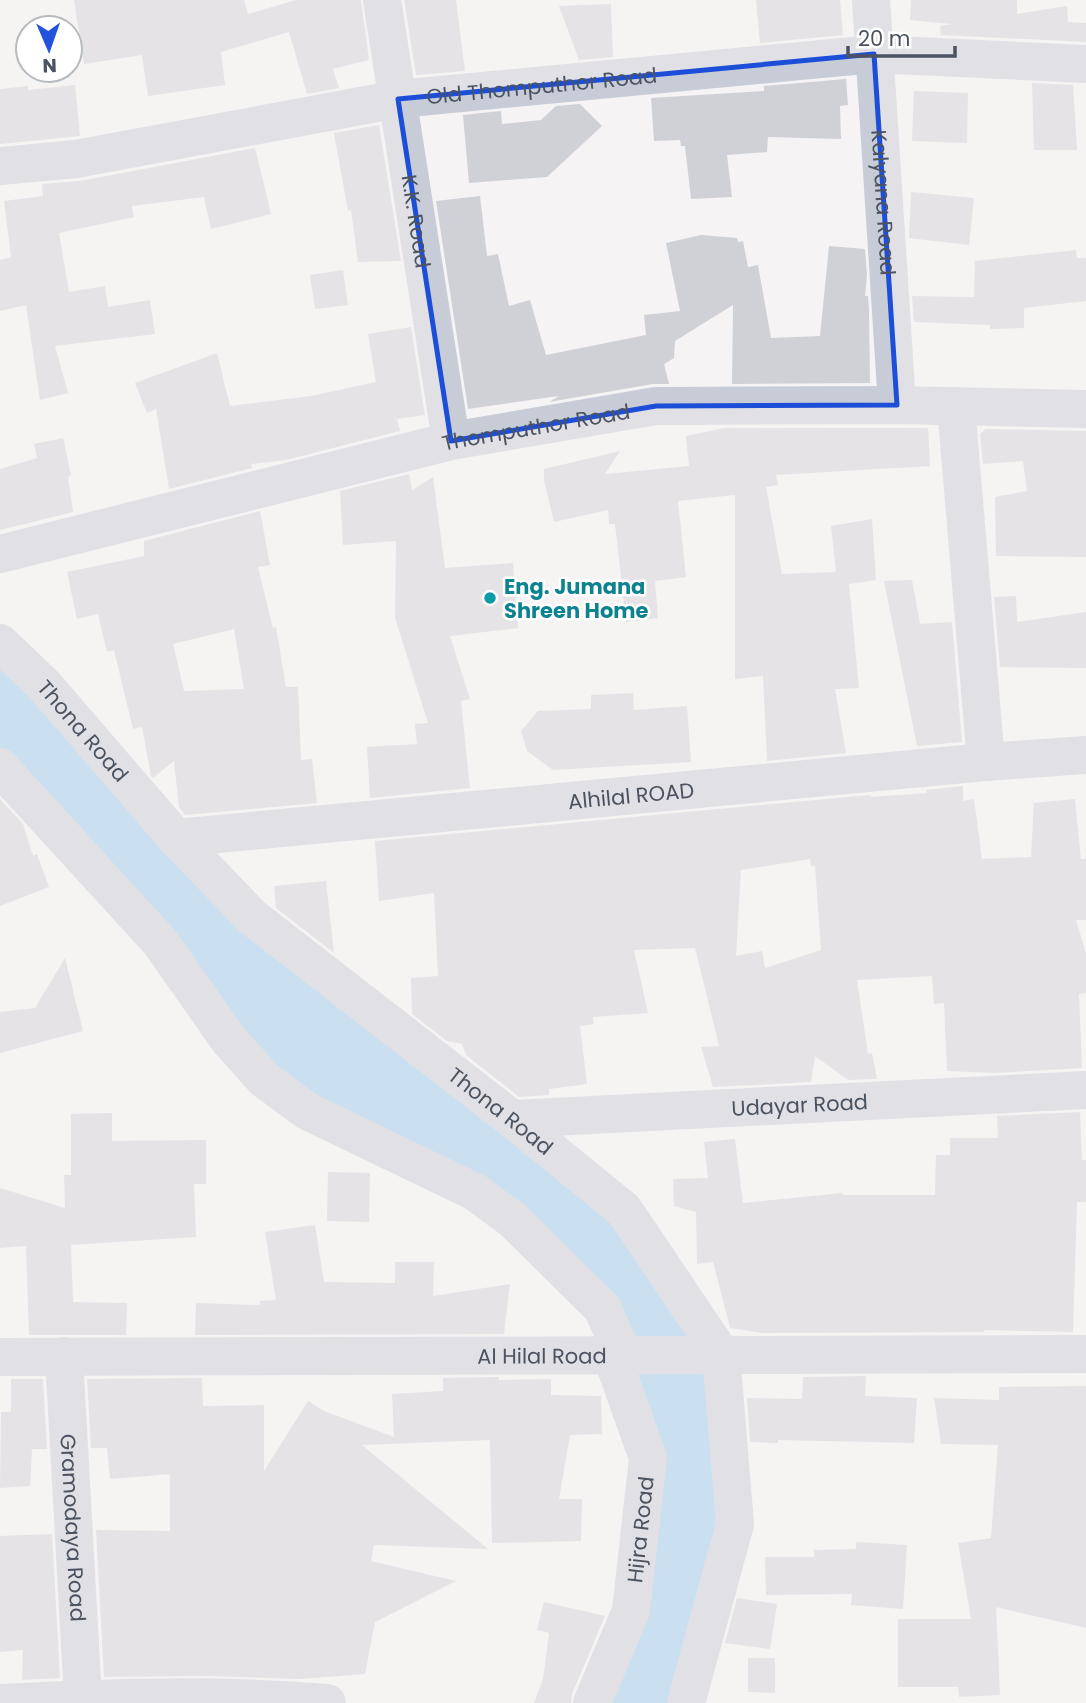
<svg xmlns="http://www.w3.org/2000/svg" width="1086" height="1703" font-family="Poppins,sans-serif">
<rect width="100%" height="100%" fill="#f5f3f3"/>
<polygon fill="#94c8ea" points="0,643 188,850 624,1210 722,1372 734,1511 686,1703 592,1703 621,1637 651,1418 556,1261 307,1111 0,767"/>
<g fill="#d0d1d7" fill-rule="evenodd">
<polygon points="74,0 244,0 248,14 296,0 361,0 369,60 333,69 339,88 307,94 289,32 221,52 225,85 148,96 142,55 84,64"/>
<polygon points="404,0 456,0 465,71 416,75"/>
<polygon points="756,0 840,0 843,35 760,43"/>
<polygon points="911,0 1017,0 1017,14 1067,6 1068,22 1086,23 1086,42 941,35 940,26 952,24 910,20"/>
<polygon points="611,4 613,57 579,60 559,6"/>
<polygon points="846,79 848,105 840,106 841,139 768,137 767,152 727,155 732,197 691,199 685,146 681,146 680,140 654,141 651,98 764,91 764,86"/>
<polygon points="1032,83 1073,85 1077,150 1034,150"/>
<polygon points="75,85 80,136 0,144 0,89 28,86 28,90"/>
<polygon points="914,91 968,93 967,143 912,141"/>
<polygon points="580,104 602,126 547,177 469,183 463,115 501,111 502,124 541,120 556,106"/>
<polygon points="379,125 401,261 358,262 351,210 348,211 334,133"/>
<polygon points="255,148 271,214 211,229 204,197 132,206 134,217 59,233 69,292 105,286 108,307 150,300 155,334 55,346 68,393 40,400 26,305 0,311 0,260 11,257 4,201 43,196 42,184 80,181"/>
<polygon points="911,192 974,198 969,245 909,238"/>
<polygon points="480,196 487,256 498,254 509,306 530,300 546,355 646,335 644,315 680,311 666,243 701,235 737,238 738,242 743,241 748,267 758,265 771,338 820,336 829,246 865,249 867,275 865,296 868,296 869,310 870,383 732,384 733,305 675,341 674,358 664,364 669,384 653,384 549,402 559,396 468,409 436,201"/>
<polygon points="1076,250 1077,258 1086,258 1086,301 1024,308 1024,328 990,329 990,325 914,322 912,296 974,297 975,261"/>
<polygon points="343,270 348,305 315,309 310,275"/>
<polygon points="411,327 425,415 397,419 400,431 286,460 251,464 252,468 169,489 156,409 147,413 135,383 217,353 230,406 311,396 376,382 368,334"/>
<polygon points="724,428 928,428 930,466 776,475 778,485 766,487 782,574 836,572 831,526 872,519 876,580 849,584 859,688 835,689 846,753 767,761 763,676 735,679 735,495 678,501 686,577 655,581 658,618 626,622 615,524 609,524 608,510 554,522 544,481 544,469 620,451 605,474 689,466 686,436"/>
<polygon points="986,429 1086,431 1086,557 996,556 995,497 1027,491 1023,461 983,464 980,434"/>
<polygon points="63,438 71,475 68,476 73,512 0,530 0,469 37,458 34,444"/>
<polygon points="409,474 412,490 433,477 445,568 513,563 518,628 450,636 470,699 461,701 470,788 370,798 367,747 417,744 415,724 428,723 395,618 396,541 343,545 340,491"/>
<path d="M260,511L270,565L258,567L273,628L276,627L286,687H298L301,760L312,759L317,803L185,815L179,808L174,761L153,778L151,776L142,727L133,729L114,650L107,652L98,614L77,619L67,572L144,556V541ZM234,629L244,689L184,691L173,644Z"/>
<polygon points="912,580 920,624 952,622 962,742 917,746 884,581"/>
<polygon points="1016,596 1017,622 1086,612 1086,668 1000,667 994,597"/>
<polygon points="633,693 634,710 687,706 691,762 553,770 527,751 521,731 538,711 591,709 591,695"/>
<path d="M963,786V801L974,799L982,859L1031,857L1034,803L1075,799L1081,859H1086V920H1076L1086,953V993L1079,994L1082,1068L994,1073L947,1071L944,1003L934,1004L932,976L857,980L868,1054L872,1053L877,1079L848,1080L815,1056L811,1082L713,1087L701,1047L719,1046L695,948L634,950L648,1013L593,1017L594,1024L580,1026L587,1084L549,1089V1095L519,1097L466,1055L462,1044L447,1041L412,1014L411,978L438,976L434,893L379,901L375,841L870,795L871,797L927,793L926,790ZM810,859L811,866H815L821,950L765,968L762,951L736,956L741,870Z"/>
<polygon points="0,799 23,824 33,856 37,854 49,887 0,906"/>
<polygon points="326,881 334,953 276,908 274,886"/>
<polygon points="65,958 83,1031 0,1053 0,1012 35,1008"/>
<polygon points="1080,1112 1082,1160 1086,1160 1086,1202 1077,1202 1073,1332 984,1330 984,1332 762,1333 730,1328 713,1262 697,1264 696,1212 674,1206 673,1179 708,1178 704,1142 735,1139 743,1203 843,1193 843,1195 935,1195 936,1155 950,1155 950,1138 998,1138 997,1116"/>
<polygon points="112,1113 112,1141 206,1140 206,1184 194,1184 196,1237 71,1245 73,1302 127,1303 126,1335 29,1335 26,1246 0,1248 0,1188 65,1208 64,1175 71,1175 71,1114"/>
<polygon points="328,1172 370,1173 369,1222 327,1221"/>
<polygon points="315,1225 324,1282 395,1283 395,1262 434,1262 433,1296 510,1284 504,1334 195,1335 196,1303 260,1305 260,1301 276,1300 265,1232"/>
<polygon points="866,1376 865,1396 917,1398 914,1443 778,1440 778,1443 750,1442 747,1398 802,1399 803,1377"/>
<polygon points="499,1377 499,1380 551,1379 551,1395 601,1396 602,1434 570,1435 559,1499 582,1499 581,1541 492,1543 490,1440 362,1445 488,1549 374,1545 371,1561 456,1581 375,1622 365,1674 300,1679 205,1676 104,1677 96,1530 170,1531 170,1474 110,1479 107,1448 91,1448 87,1379 202,1378 203,1406 264,1405 264,1471 308,1401 324,1411 394,1437 392,1394 443,1391 443,1378"/>
<polygon points="11,1379 43,1379 47,1449 32,1449 30,1486 0,1488 1,1412 11,1412"/>
<polygon points="1086,1386 1086,1628 996,1607 1000,1695 959,1697 958,1687 898,1687 898,1619 971,1619 958,1543 991,1538 998,1445 941,1444 934,1398 999,1400 999,1387"/>
<polygon points="52,1534 60,1678 22,1680 23,1650 0,1652 0,1536"/>
<polygon points="856,1542 907,1545 903,1609 851,1605 852,1594 766,1595 765,1557 814,1557 814,1550 856,1549"/>
<polygon points="737,1598 777,1604 770,1649 725,1643"/>
<polygon points="544,1602 605,1616 572,1694 571,1703 534,1703 543,1679 549,1633 537,1630"/>
<polygon points="748,1658 775,1658 775,1693 748,1692"/>
</g>
<g fill="none" stroke-linecap="round" stroke-linejoin="round">
<g stroke="#c7ccd6" stroke-width="38">
<path id="s1" d="M382,0L451,441"/>
<path id="s2" d="M871,0L897,405"/>
<path id="s3" d="M0,166L76,159L398,99L874,54L1086,64"/>
<polyline points="956,406 986,762"/>
<path id="s4" d="M0,554L451,441L656,406L897,405L1086,409"/>
<path id="s5" d="M0,643L44,685L176,838L252,917L516,1122L624,1210L721,1354L735,1524L686,1703"/>
<polyline points="0,767 160,942 229,1040 265,1080 307,1111 475,1192 513,1220 603,1309 622,1354"/>
<path id="s6" d="M176,838L986,762L1086,755"/>
<path id="s7" d="M513,1119L1086,1090"/>
<path id="s8" d="M64,1356L83,1699"/>
<path id="s9" d="M0,1357L1086,1354"/>
<path d="M0,1703C109,1697 218,1694 327,1703"/>
<path id="s10" d="M592,1703L631,1611L648,1458L611,1354"/>
</g>
</g>
<path d="M0 0H1086V1703H0ZM874,54L897,405L656,406L451,441L398,99Z" fill="#f5f3f3" fill-opacity=".55" fill-rule="evenodd"/>
<path fill="none" stroke="#1d4ed8" stroke-width="5" stroke-linejoin="round" d="M874,54L897,405L656,406L451,441L398,99Z"/>
<circle fill="#0f9aa8" stroke="#fff" stroke-width="2.5" cx="490" cy="598" r="7"/>
<g text-anchor="middle" dominant-baseline="central" stroke-width="5" stroke-linejoin="round" paint-order="stroke">
<g font-size="21" fill="#4b5260" stroke="#fff">
<text stroke="none"><textPath href="#s3" startOffset="548">Old Thomputhor Road</textPath></text>
<text stroke="none"><textPath href="#s2" startOffset="203">Kalyana Road</textPath></text>
<text stroke="none"><textPath href="#s1" startOffset="224">K.K. Road</textPath></text>
<text stroke="none"><textPath href="#s4" startOffset="551">Thomputhor Road</textPath></text>
<text stroke="none"><textPath href="#s5" startOffset="121">Thona Road</textPath></text>
<text stroke="none"><textPath href="#s6" startOffset="457">Alhilal ROAD</textPath></text>
<text stroke="none"><textPath href="#s7" startOffset="287">Udayar Road</textPath></text>
<text stroke="none"><textPath href="#s5" startOffset="688">Thona Road</textPath></text>
<text stroke="none"><textPath href="#s9" startOffset="542">Al Hilal Road</textPath></text>
<text stroke="none"><textPath href="#s8" startOffset="172">Gramodaya Road</textPath></text>
<text stroke="none"><textPath href="#s10" startOffset="182">Hijra Road</textPath></text>
</g>
<g font-size="21" font-weight="bold" fill="#0d838f" stroke="#fff" text-anchor="start">
<text x="504" y="586">Eng. Jumana<tspan x="504" dy="24">Shreen Home</tspan></text>
</g>
</g>
<g transform="translate(49 49) rotate(178)"><circle r="33" fill="#ffffff" stroke="#b7babf" stroke-width="2"/>
<path d="M0-5L12 26L0 18L-12 26Z" fill="#2253df"/>
<text y="-10" font-size="19" font-weight="bold" text-anchor="middle" fill="#4b5260">N</text>
</g>
<path d="M848 46v10h107v-10" fill="none" stroke="#4b5260" stroke-width="3.5"/>
<text x="858" y="46" font-size="21" fill="#4b5260" stroke="#ffffff" stroke-width="5" paint-order="stroke">20 m</text>
</svg>
